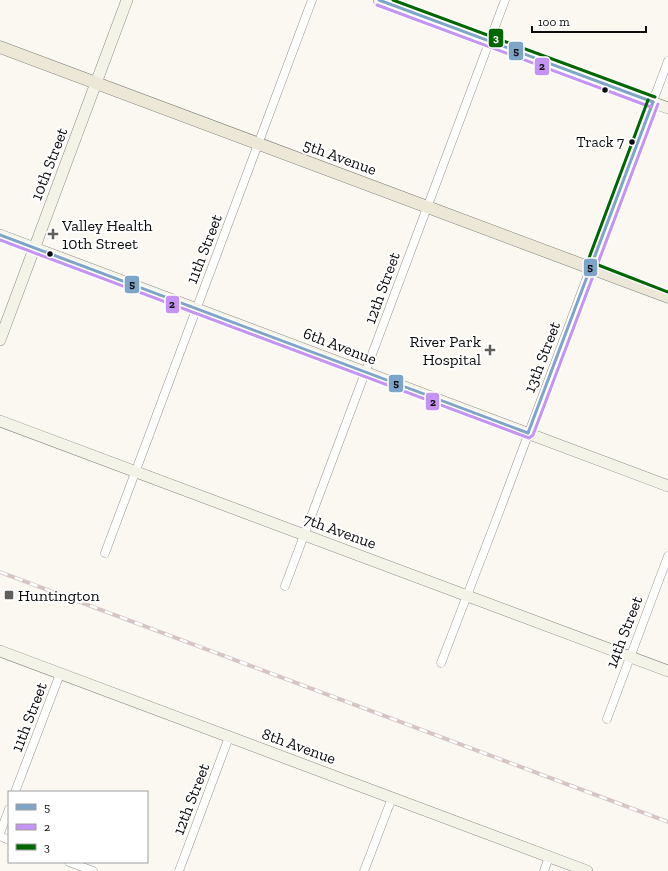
<svg xmlns="http://www.w3.org/2000/svg" width="668" height="871" font-family="'Zilla Slab',serif">
<rect width="100%" height="100%" fill="#faf8f0"/>
<g fill="none" stroke-linecap="round" stroke-linejoin="round">
<g stroke="#93928f" stroke-width="9">
<g id="street">
<polyline points="105,553 312,0"/>
<polyline points="285,586 505,0"/>
<polyline points="441,663 498,515 668,61"/>
<polyline points="607,719 668,556"/>
<polyline points="15,792 60,674"/>
<polyline points="0,833 9,809"/>
<polyline points="0,836 9,840"/>
<polyline points="69,862 93,871"/>
<polyline points="179,871 229,737"/>
<polyline points="364,871 392,798"/>
<polyline points="544,871 549,857"/>
</g>
</g>
<g stroke="#8a8985" stroke-width="12">
<g id="secondary">
<polyline points="379,0 668,108"/>
<polyline points="0,235 668,486"/>
<polyline points="0,340 127,0"/>
<polyline points="0,421 668,671"/>
<polyline points="0,651 587,871"/>
</g>
</g>
<g stroke="#80807c" stroke-width="13">
<polyline id="primary" points="0,47 668,297"/>
</g>
<use href="#street" stroke="#fefefd" stroke-width="8"/>
<use href="#secondary" stroke="#f4f3e8" stroke-width="11"/>
<use href="#primary" stroke="#ece7d7" stroke-width="12"/>
<g stroke="#d6c5c4" stroke-width="4">
<polyline id="rail" points="0,572 668,822"/>
</g>
<use href="#rail" stroke="#fff" stroke-width="2.5" stroke-dasharray="8" stroke-linecap="butt"/>
<g stroke="#fff" stroke-width="6">
<g id="bus-1">
<polyline points="379,0 653,102"/>
<polyline points="0,235 528,433"/>
<polyline points="528,433 653,102"/>
</g>
</g>
<g stroke="#fff" stroke-width="6">
<g id="bus-2">
<polyline points="377,5 651,107"/>
<polyline points="0,240 529,438 533,435 658,104"/>
</g>
</g>
<g stroke="#fff" stroke-width="6">
<g id="bus-3">
<polyline points="393,0 655,97"/>
<polyline points="593,263 668,292"/>
<polyline points="586,266 648,100"/>
</g>
</g>
<use href="#bus-1" stroke="#7ea5c7" stroke-width="3"/>
<use href="#bus-2" stroke="#c493f3" stroke-width="3"/>
<use href="#bus-3" stroke="#060" stroke-width="3"/>
</g>
<g fill="#0c0c0c" stroke="#fff" stroke-width="1.5">
<circle cx="605" cy="90" r="3.5"/>
<circle cx="632" cy="142" r="3.5"/>
<circle cx="50" cy="254" r="3.5"/>
</g>
<g fill="#5f5f5c" stroke="#fff" stroke-width="1.5">
<path d="M51 228h4v4h4v4h-4v4h-4v-4h-4v-4h4z"/>
<path d="M488 344h4v4h4v4h-4v4h-4v-4h-4v-4h4z"/>
<rect x="4" y="590" width="10" height="10" rx="2"/>
</g>
<g text-anchor="middle" dominant-baseline="central" stroke-width="4" stroke-linejoin="round" paint-order="stroke">
<g font-size="15" fill="#0c0c0c" stroke="#fff" text-anchor="end">
<text x="624" y="142">Track 7</text>
</g>
<g font-size="16" fill="#0c0c0c" stroke="#fff">
<text transform="translate(340 157) rotate(20)">5th Avenue</text>
<text transform="translate(49 164) rotate(-69)">10th Street</text>
<text transform="translate(204 249) rotate(-69)">11th Street</text>
<text transform="translate(382 288) rotate(-70)">12th Street</text>
<text transform="translate(340 346) rotate(21)">6th Avenue</text>
<text transform="translate(542 357) rotate(-69)">13th Street</text>
<text transform="translate(340 531) rotate(20)">7th Avenue</text>
<text transform="translate(624 632) rotate(-69)">14th Street</text>
<text transform="translate(29 717) rotate(-69)">11th Street</text>
<text transform="translate(299 746) rotate(20)">8th Avenue</text>
<text transform="translate(191 799) rotate(-69)">12th Street</text>
</g>
<g font-size="16" fill="#0c0c0c" stroke="#fff" text-anchor="start">
<text x="62" y="225">Valley Health<tspan x="62" dy="18">10th Street</tspan></text>
<text x="481" y="341" text-anchor="end">River Park<tspan x="481" dy="18">Hospital</tspan></text>
<text x="18" y="595">Huntington</text>
</g>
</g>
<g stroke="#fff" stroke-width="1.5">
<rect x="488" y="28" width="16" height="20" rx="4" fill="#060"/>
<rect x="508" y="41" width="16" height="20" rx="4" fill="#7ea5c7"/>
<rect x="534" y="57" width="16" height="19" rx="4" fill="#c493f3"/>
<rect x="583" y="258" width="15" height="19" rx="4" fill="#7ea5c7"/>
<rect x="124" y="275" width="16" height="19" rx="4" fill="#7ea5c7"/>
<rect x="165" y="295" width="15" height="19" rx="4" fill="#c493f3"/>
<rect x="388" y="374" width="16" height="19" rx="4" fill="#7ea5c7"/>
<rect x="425" y="392" width="15" height="19" rx="4" fill="#c493f3"/>
</g>
<g font-size="11" text-anchor="middle" font-weight="bold" fill="#fff">
<text x="496" y="42">3</text>
</g>
<g font-size="11" text-anchor="middle" font-weight="bold" fill="#111">
<text x="516" y="55">5</text>
<text x="542" y="70">2</text>
<text x="590" y="271">5</text>
<text x="132" y="288">5</text>
<text x="172" y="308">2</text>
<text x="396" y="387">5</text>
<text x="433" y="406">2</text>
</g>
<rect x="8" y="791" width="140" height="72" fill="#ffffff" stroke="#9e9e9e"/>
<rect x="16" y="804" width="20" height="6" fill="#7ea5c7" stroke="#9e9e9e"/>
<text x="44" y="811" font-size="12" fill="#0c0c0c">5</text>
<rect x="16" y="824" width="20" height="6" fill="#c493f3" stroke="#9e9e9e"/>
<text x="44" y="831" font-size="12" fill="#0c0c0c">2</text>
<rect x="16" y="844" width="20" height="6" fill="#006600" stroke="#9e9e9e"/>
<text x="44" y="851" font-size="12" fill="#0c0c0c">3</text>
<path d="M532 26v6h114v-6" fill="none" stroke="#0c0c0c" stroke-width="2"/>
<text x="538" y="26" font-size="12" fill="#0c0c0c" stroke="#ffffff" stroke-width="3" paint-order="stroke">100 m</text>
</svg>
